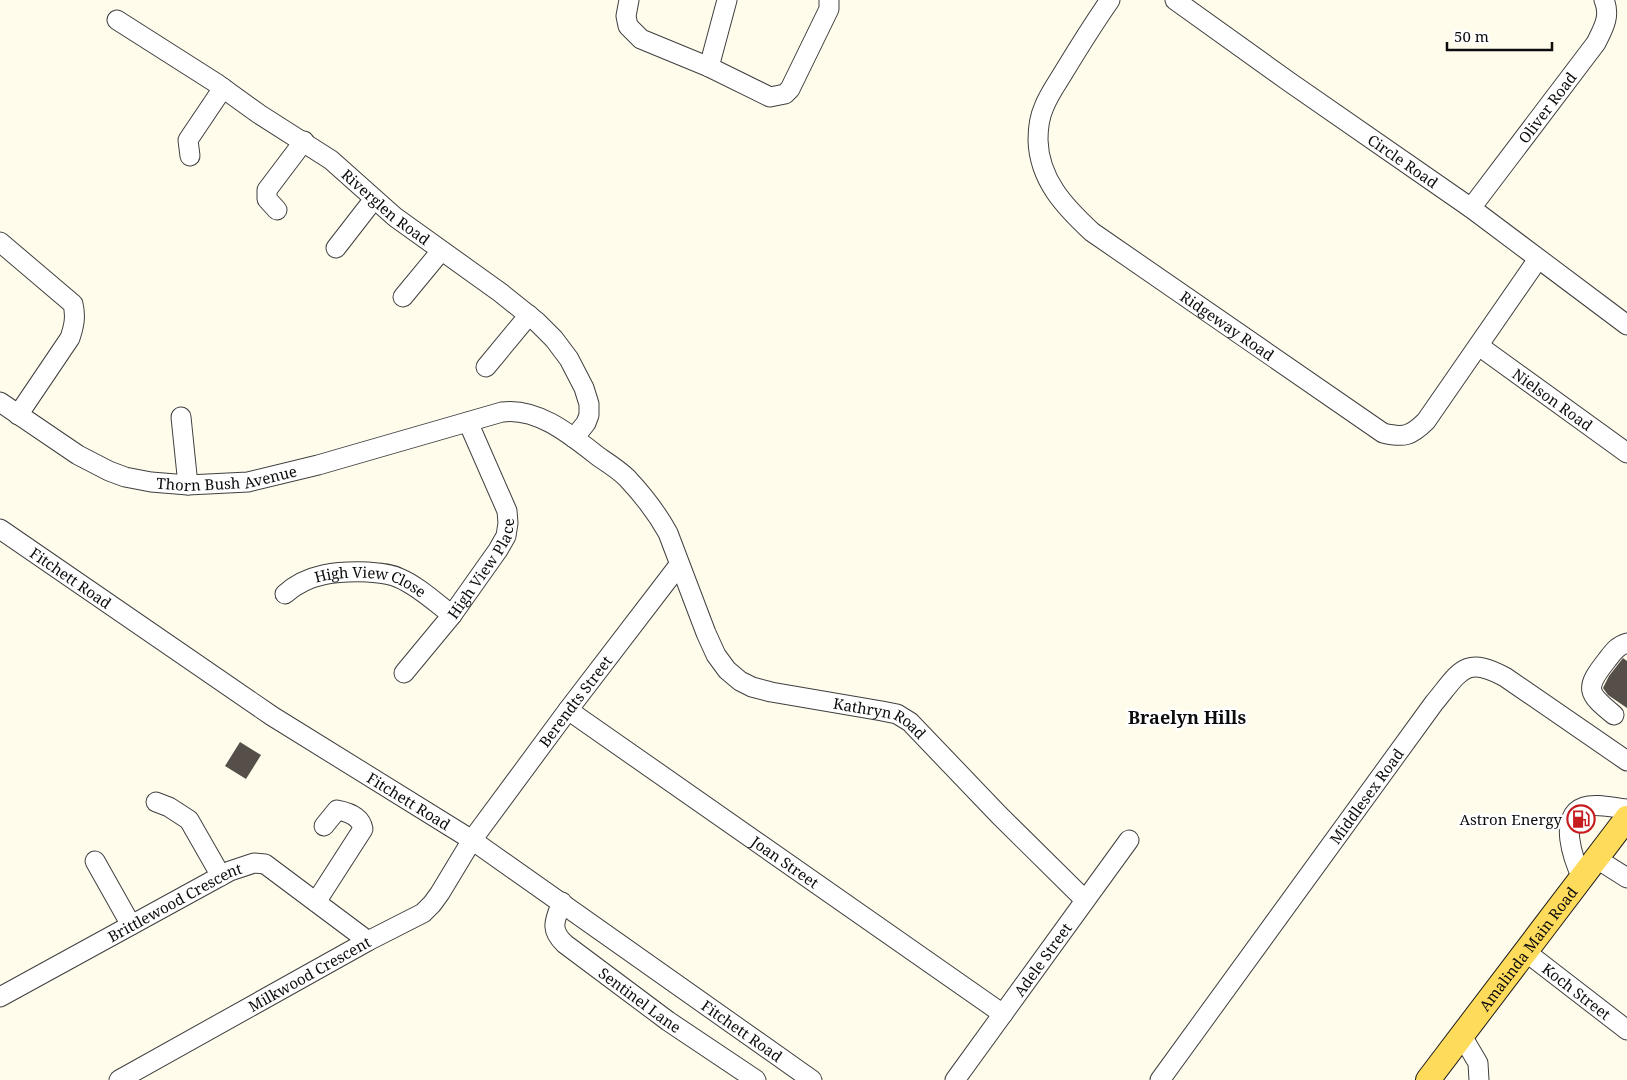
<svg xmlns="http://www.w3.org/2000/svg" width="1627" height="1080" font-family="'Noto Serif',serif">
<rect width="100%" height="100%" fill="#fffcec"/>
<g fill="#564e48">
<polygon points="1623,658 1627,661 1627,708 1608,695 1603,688 1609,676"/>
<polygon points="240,742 261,755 246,779 225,766"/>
</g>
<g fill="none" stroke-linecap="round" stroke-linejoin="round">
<g stroke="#3f3f3f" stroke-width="21">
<g id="minor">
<polyline points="629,0 626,16 628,26 641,39 709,67 770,97 785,94 790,89 829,9 829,0"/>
<path id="s1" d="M1110,0C1094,23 1079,47 1065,70C1058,82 1049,94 1044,107C1039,118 1038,128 1038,140C1039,180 1065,207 1092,232L1383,433C1404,438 1411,436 1426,421L1538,259"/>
<path id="s2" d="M1175,0L1288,81L1471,208L1627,325"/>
<path id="s3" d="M117,20L216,83L259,114L331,160L395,217L501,293L537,322L554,339L569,359L584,388L589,404V415L586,423L574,438"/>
<polyline points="709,67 727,0"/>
<polyline points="190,156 188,140 223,88"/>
<path id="s4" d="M1471,208L1596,43C1603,29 1611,16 1604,0"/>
<polyline points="277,210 267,199 267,190 304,141"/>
<path d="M0,242L73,304C76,317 74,326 70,338L18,415"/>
<polyline points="336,248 374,199"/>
<polyline points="403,297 441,251"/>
<path id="s5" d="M1479,346L1627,453"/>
<polyline points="486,367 529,315"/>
<path id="s6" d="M0,402L78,455L109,471L125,477L151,482L188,485L248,482L318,465L502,412C538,407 572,436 599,457C608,463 619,470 627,478C642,494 657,513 668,533L706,633L716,655L727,670L740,681L752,687L771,692L882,711L897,714L910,722L999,815L1085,900"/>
<polyline points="181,417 188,485"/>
<path id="s7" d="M0,529L272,716L472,840L812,1080"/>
<path id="s8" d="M285,594C308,573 338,571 368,572C379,573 389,573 399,578C418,586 435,602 452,615"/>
<path id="s9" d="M404,673L452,615L498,550L506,536L508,523L507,511L468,422"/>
<path id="s10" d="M568,710L1003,1014"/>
<path d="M1614,715C1587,693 1584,689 1607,660C1613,652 1617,646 1627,643"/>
<polyline points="156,802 169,807 189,820 221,876"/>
<polyline points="1597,859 1627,878"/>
<polyline points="95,861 131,925"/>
<path d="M1582,878C1574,861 1557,816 1584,807C1596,803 1614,808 1627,809"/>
<path d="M316,902L363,829C361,817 348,812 337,810L324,826"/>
<path id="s11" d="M562,902C555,920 549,929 565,944L668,1021L756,1080"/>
<path id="s12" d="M1526,952L1627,1030"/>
<path id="s13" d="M0,997L230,871L254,863L265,864L368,941"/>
<polyline points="1462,1036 1478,1063 1479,1080"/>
<path id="s14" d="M119,1080L368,941L423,913L432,904L440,893L472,840L568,710L679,565"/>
<path id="s15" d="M955,1080L1129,840"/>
<path id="s16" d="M1160,1080L1434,703C1460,672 1464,655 1505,677L1627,761"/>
</g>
</g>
<g stroke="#1d1d1d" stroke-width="26">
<g id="major">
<path id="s17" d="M1428,1080L1627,818"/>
</g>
</g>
<use href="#minor" stroke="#fff" stroke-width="19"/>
<use href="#major" stroke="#ffdb5c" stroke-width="24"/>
</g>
<defs>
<g id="fuel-ring" transform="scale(1.4375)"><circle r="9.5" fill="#fff" stroke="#c61b1f" stroke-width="1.5"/><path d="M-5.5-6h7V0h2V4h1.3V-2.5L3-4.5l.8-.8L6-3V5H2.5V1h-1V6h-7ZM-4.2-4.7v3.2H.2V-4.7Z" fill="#c61b1f"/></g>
</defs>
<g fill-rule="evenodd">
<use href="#fuel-ring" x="1581" y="819"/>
</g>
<g text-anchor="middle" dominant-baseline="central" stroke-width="5" stroke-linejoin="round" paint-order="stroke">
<g font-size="15" fill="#0c0c0c" stroke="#fff">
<text stroke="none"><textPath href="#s4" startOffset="126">Oliver Road</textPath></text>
<text stroke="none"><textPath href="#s2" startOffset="279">Circle Road</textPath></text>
<text stroke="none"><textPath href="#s3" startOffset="328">Riverglen Road</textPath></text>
<text stroke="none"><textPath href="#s1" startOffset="434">Ridgeway Road</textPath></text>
<text stroke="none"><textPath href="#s5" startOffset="91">Nielson Road</textPath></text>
<text stroke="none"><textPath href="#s6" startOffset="249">Thorn Bush Avenue</textPath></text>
<text stroke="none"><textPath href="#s9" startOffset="131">High View Place</textPath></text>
<text stroke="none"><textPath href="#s7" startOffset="86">Fitchett Road</textPath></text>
<text stroke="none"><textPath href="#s8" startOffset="92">High View Close</textPath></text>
<text stroke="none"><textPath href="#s14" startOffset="608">Berendts Street</textPath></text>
<text stroke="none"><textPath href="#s6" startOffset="1060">Kathryn Road</textPath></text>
<text stroke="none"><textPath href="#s16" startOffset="351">Middlesex Road</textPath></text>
<text stroke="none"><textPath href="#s7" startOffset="491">Fitchett Road</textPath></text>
<text stroke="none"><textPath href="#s10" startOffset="265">Joan Street</textPath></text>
<text stroke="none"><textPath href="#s13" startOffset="199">Brittlewood Crescent</textPath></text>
<text stroke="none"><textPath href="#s17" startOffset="165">Amalinda Main Road</textPath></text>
<text stroke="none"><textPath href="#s15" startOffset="149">Adele Street</textPath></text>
<text stroke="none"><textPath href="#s14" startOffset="218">Milkwood Crescent</textPath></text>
<text stroke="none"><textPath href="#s12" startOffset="64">Koch Street</textPath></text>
<text stroke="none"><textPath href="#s11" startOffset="140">Sentinel Lane</textPath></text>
<text stroke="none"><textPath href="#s7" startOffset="896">Fitchett Road</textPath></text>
</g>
<g font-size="15" fill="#0c0c0c" stroke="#fff" text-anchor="end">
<text x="1562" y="819">Astron Energy</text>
</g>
<g font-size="18" font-weight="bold" fill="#0c0c0c" stroke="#fff">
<text x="1187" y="717">Braelyn Hills</text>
</g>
</g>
<path d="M1447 42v8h105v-8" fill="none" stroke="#0c0c0c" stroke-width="2.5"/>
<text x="1454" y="42" font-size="15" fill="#0c0c0c" stroke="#ffffff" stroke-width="4" paint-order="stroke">50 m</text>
</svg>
